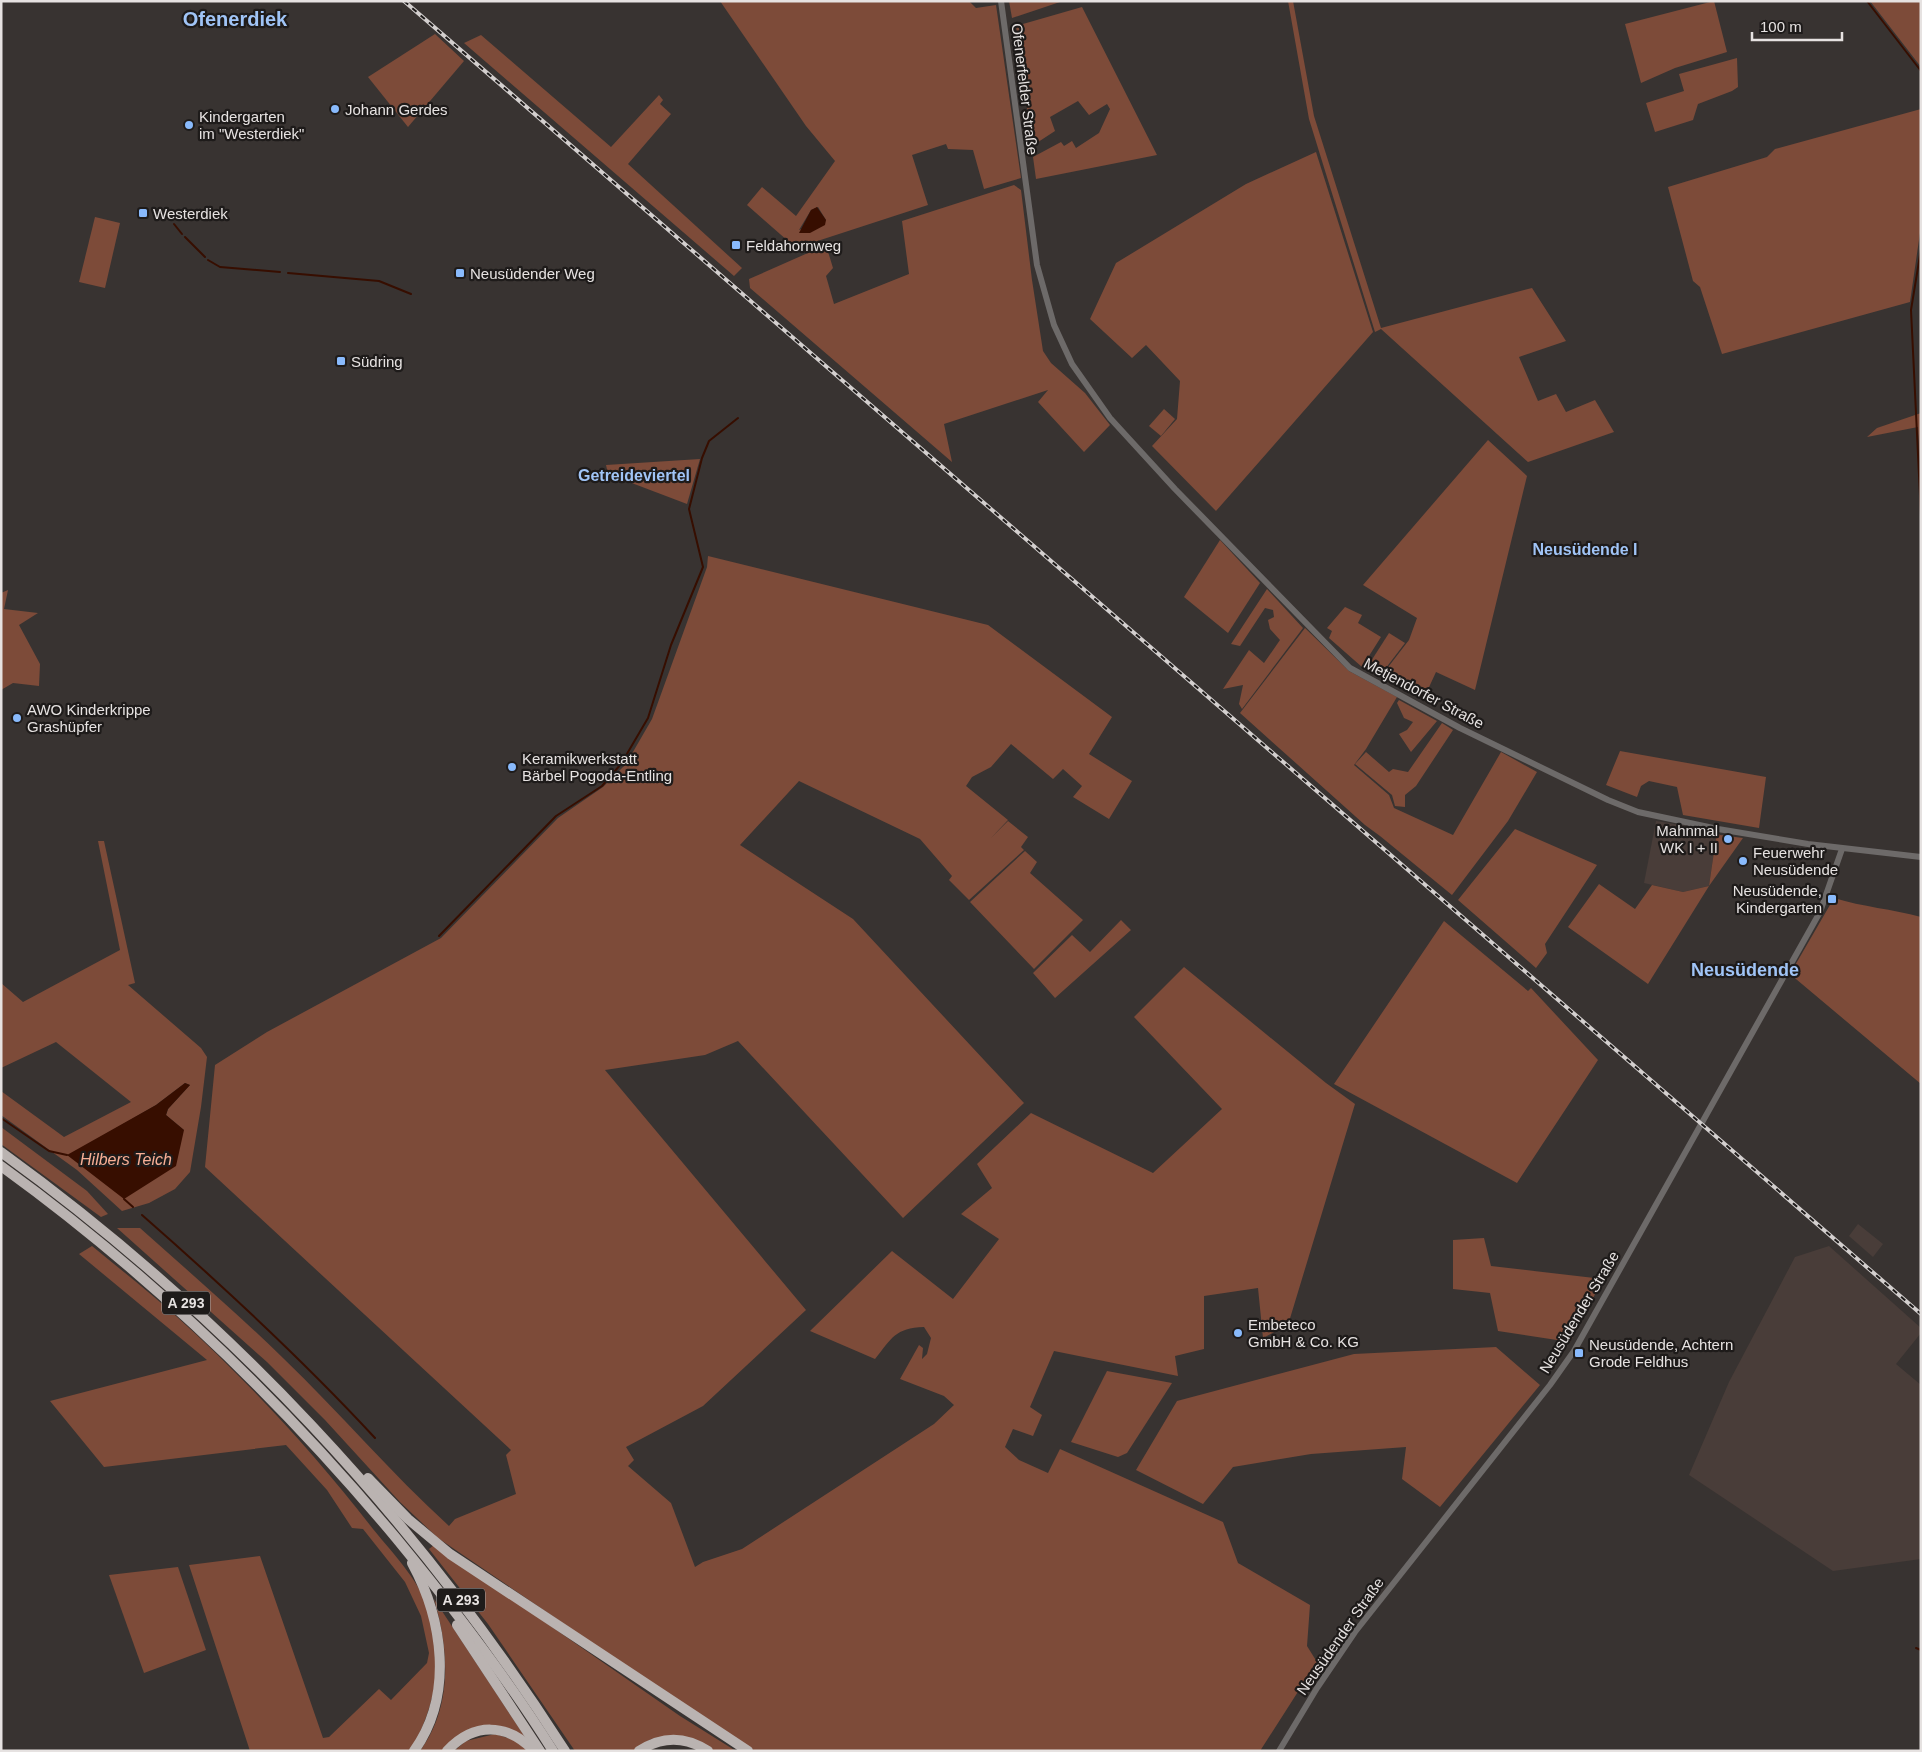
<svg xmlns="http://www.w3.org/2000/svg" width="1922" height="1752" font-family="Arial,sans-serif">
<rect width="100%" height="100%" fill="#383331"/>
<g fill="#493d39">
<polygon points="1656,821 1717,831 1709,886 1683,892 1644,883"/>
<polygon points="1858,1224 1883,1244 1873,1257 1849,1236"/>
<polygon points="1829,1246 1921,1328 1921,1333 1896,1364 1921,1385 1921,1559 1833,1571 1689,1475 1729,1382 1795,1257"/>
</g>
<g fill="#7d4b39" fill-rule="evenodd">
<path d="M720,1H969L976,8L996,5L1021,178L984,189L973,150L948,149L946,144L912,155L928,205L796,248L747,205L762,187L796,216L835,161L806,126ZM818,207L826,220L799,230L811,210Z"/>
<polygon points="1009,1 1063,1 1012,18"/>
<polygon points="1288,1 1293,1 1314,116 1381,328 1532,288 1566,341 1519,357 1538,401 1556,394 1566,412 1595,400 1614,432 1528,462 1381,329 1375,332 1309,119"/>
<polygon points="1714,1 1727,52 1675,68 1641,83 1625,24"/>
<polygon points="1870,1 1921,1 1921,67"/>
<polygon points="1082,7 1157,155 1036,179 1033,157 1061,142 1064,146 1072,141 1076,148 1099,133 1110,109 1107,104 1089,115 1078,101 1050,117 1055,131 1032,146 1016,26"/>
<polygon points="435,34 464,61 408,127 368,77"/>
<polygon points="481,35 611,147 659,95 663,100 660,104 671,114 628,164 742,268 734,276 464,43"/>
<polygon points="1737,58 1738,87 1732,91 1698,104 1693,120 1655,132 1646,103 1684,91 1679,74"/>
<polygon points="1921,109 1921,226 1910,302 1722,354 1700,287 1693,281 1668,187 1767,157 1775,149"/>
<polygon points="1316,152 1373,332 1216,511 1152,446 1177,419 1180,381 1146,345 1132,358 1090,319 1116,263 1246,184"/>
<polygon points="1014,185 1021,190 1032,280 1043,351 1051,363 1085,393 1110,425 1084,452 1038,402 1048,390 944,424 952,462 750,288 749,279 826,245 833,268 826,276 834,304 909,274 902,221"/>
<polygon points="95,217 120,223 105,288 79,282"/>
<polygon points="1164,409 1175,419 1161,436 1149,426"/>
<polygon points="1921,413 1921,479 1918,427 1867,437 1877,428"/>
<polygon points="1488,440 1527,476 1475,690 1436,672 1424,698 1382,675 1409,640 1417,618 1363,585"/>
<polygon points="700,459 687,504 608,474 606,465"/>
<polygon points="1220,540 1260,583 1228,633 1184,597"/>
<path d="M708,556L988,625L1112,717L1089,754L1132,781L1109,819L1073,797L1082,786L1063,769L1053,779L1011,744L991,767L972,777L966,786L1008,820L991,838L1008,821L1028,837L1021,847L1024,850L969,900L949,880L952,876L920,839L799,781L740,845L853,919L1024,1103L903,1218L738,1041L705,1055L605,1070L806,1310L703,1406L626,1447L634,1460L628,1466L671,1503L695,1567L703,1562L742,1549L934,1424L954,1405L944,1396L900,1379L919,1345L923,1348L922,1359L927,1354L931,1338L924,1327C895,1328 892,1338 875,1359L810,1331L892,1251L953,1299L999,1239L961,1214L992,1188L977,1164L1031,1113L1153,1173L1222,1109L1134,1017L1184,967L1326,1083L1355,1104L1288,1325L1263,1338L1258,1288L1204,1296V1349L1175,1356L1178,1376L1054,1351L1030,1407L1042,1415L1033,1436L1013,1429L1005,1447L1019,1460L1048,1473L1060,1449L1223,1522L1238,1563L1310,1605L1307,1646L1317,1662L1260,1751H755L679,1702L438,1538L400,1502L325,1420L267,1362L117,1228H140C188,1271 237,1313 283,1358C340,1413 391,1473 449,1526L455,1519L516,1494L506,1455L511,1450L205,1167L215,1065L267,1032L441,938L558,818L603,787L626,764L652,719L707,567Z"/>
<polygon points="1267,589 1303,628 1242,709 1239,704 1243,685 1223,689 1249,650 1264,663 1280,640 1270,629 1268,620 1274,617 1273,610 1265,608 1240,646 1231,644"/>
<polygon points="8,590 4,609 38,613 19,625 40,664 39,686 13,683 1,690 1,593"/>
<polygon points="1345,607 1362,615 1358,623 1381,637 1362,667 1329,638 1332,631 1327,628"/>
<polygon points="1305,628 1349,671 1397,697 1366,749 1354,765 1389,795 1394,808 1453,835 1501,752 1537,772 1508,821 1452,895 1380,836 1365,825 1240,713"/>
<polygon points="1389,633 1405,643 1379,677 1366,669"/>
<polygon points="1399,700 1437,721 1411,752 1399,734 1407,730 1413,722 1404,718 1397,703"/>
<polygon points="1442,723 1453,730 1416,786 1405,795 1405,807 1395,806 1392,795 1355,764 1366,752 1389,772 1393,769 1408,772"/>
<polygon points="1620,751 1766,777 1759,828 1683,815 1677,787 1649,781 1641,786 1637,797 1606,785"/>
<polygon points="1515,829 1597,865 1545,944 1547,953 1536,968 1458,900"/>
<polygon points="1717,831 1720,835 1743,838 1709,886 1648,984 1568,927 1599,884 1635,909 1652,885 1683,892 1709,886"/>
<path d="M98,841H104L135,983L128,985L201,1048L207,1057L201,1107L190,1172L175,1189L149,1203L122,1211L77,1170L1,1115V1091L64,1137L131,1102L56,1042L1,1068V983L23,1002L120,950ZM185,1083L190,1085L168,1109L166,1115L184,1130L68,1156L156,1105Z"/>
<polygon points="1025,851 1037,862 1030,873 1083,920 1034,969 970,902"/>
<path d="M1834,898C1863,907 1892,909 1921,917V1084L1790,974Z"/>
<polygon points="1121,920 1131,930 1055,998 1033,973 1072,935 1090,952"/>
<polygon points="1444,921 1528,991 1531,988 1598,1060 1517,1183 1334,1084"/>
<polygon points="1,1127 87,1191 108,1214 101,1217 1,1144"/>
<polygon points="1484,1238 1491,1266 1603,1279 1570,1342 1498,1331 1490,1293 1453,1289 1453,1240"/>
<path d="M92,1246C120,1269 149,1292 176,1316C248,1381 314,1453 373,1529C395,1556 422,1583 431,1617C445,1664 433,1709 411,1751H250L189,1565L260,1556L323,1738L329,1737L379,1689L391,1700L427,1663L429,1653L421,1616L405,1582L363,1529L352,1528L327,1490L286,1445L104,1467L50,1401L207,1360L79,1254Z"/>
<polygon points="1496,1347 1540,1385 1440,1507 1402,1479 1406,1447 1311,1454 1233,1467 1203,1504 1136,1470 1177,1401 1354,1354"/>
<polygon points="1107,1371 1172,1383 1127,1453 1118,1457 1071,1442"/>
<polygon points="434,1545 680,1716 736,1751 714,1751 701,1742 678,1736 651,1739 634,1751 575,1751 488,1624 429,1549"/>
<polygon points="178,1567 206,1650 144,1673 109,1575"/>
<path d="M434,1599L525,1737C509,1727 488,1720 468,1730C460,1734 452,1744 444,1751H420C453,1706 449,1649 434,1599Z"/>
<polygon points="495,1734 517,1741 528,1751 454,1751 466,1741"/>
</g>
<g fill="#370e00">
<polygon points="817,207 826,220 825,225 810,233 799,233 811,210"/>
<polygon points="185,1083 190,1085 168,1109 166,1115 184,1130 176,1166 124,1199 67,1155 156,1105"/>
</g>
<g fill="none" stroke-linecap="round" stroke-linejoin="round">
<g stroke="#370e00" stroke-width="2">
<polyline points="1867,1 1921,71"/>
<polyline points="174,224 182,234"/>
<polyline points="185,237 205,257"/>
<polyline points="1921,249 1911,310 1921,516"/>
<polyline points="208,260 220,267 280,272"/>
<polyline points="288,273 379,281 411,294"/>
<polyline points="439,936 556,816 602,786 621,764 648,718 671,645 703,567 689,509 702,458 709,441 738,418"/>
<polyline points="1,1118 49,1151 67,1155"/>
<polyline points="124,1199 133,1207"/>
<path d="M142,1215C223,1286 302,1359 375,1438"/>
<polyline points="1916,1648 1921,1650"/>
</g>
<g stroke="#6d6a69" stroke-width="6">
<polyline points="1001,1 1037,265 1054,325 1072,364 1110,418 1175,489 1350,668 1460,728 1608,800 1638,812 1718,829 1808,844 1921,857"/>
<polyline points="1279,1751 1317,1688 1355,1632 1550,1385 1574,1351 1820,912 1842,849"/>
</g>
<g stroke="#bab3b1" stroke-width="10">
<path d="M1,1152C225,1314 416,1518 565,1751"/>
<path d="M1,1166C149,1273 280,1399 396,1538C452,1606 506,1676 553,1751"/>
<polyline points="368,1478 408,1519 450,1554 748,1751"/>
<path d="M412,1563C443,1620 454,1695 414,1751"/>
<polyline points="457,1625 540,1751"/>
<path d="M447,1751C474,1722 507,1723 534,1751"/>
<path d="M639,1751C662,1736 685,1736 708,1751"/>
</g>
<g stroke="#d3cfce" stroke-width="4">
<polyline id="rail" points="404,1 1921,1314"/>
</g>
<use href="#rail" stroke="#1e1b1a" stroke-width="2" stroke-dasharray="5.5" stroke-linecap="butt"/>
</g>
<g fill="#89bafc" stroke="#1e1b1a" stroke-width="2">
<circle cx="335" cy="109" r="5"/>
<circle cx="189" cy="125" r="5"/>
<rect x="138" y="208" width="10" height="10" rx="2.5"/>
<rect x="731" y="240" width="10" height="10" rx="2.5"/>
<rect x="455" y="268" width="10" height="10" rx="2.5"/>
<rect x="336" y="356" width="10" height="10" rx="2.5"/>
<circle cx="17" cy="718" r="5"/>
<circle cx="512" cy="767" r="5"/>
<circle cx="1728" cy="839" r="5"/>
<circle cx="1743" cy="861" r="5"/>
<rect x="1827" y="894" width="10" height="10" rx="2.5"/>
<circle cx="1238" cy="1333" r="5"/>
<rect x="1574" y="1348" width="10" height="10" rx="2.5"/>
</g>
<g text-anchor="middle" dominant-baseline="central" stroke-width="4.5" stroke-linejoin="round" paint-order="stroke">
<g fill="#1e1b1a" stroke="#aaa6a5" stroke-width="1">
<rect x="162" y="1291.5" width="48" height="23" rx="4"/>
<rect x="437" y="1588.5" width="48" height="23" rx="4"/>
</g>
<g font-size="14" font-weight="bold" fill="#e6e2e1">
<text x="186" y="1303">A 293</text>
<text x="461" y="1600">A 293</text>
</g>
<g font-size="15" fill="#e6e2e1" stroke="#1e1b1a">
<text transform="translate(1025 89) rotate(83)">Ofenerfelder Straße</text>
<text transform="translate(1424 693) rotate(28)">Metjendorfer Straße</text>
<text transform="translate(1579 1312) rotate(-59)">Neusüdender Straße</text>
<text transform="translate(1340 1636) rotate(-55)">Neusüdender Straße</text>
</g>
<g font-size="15" fill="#e6e2e1" stroke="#1e1b1a" text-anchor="start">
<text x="345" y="109">Johann Gerdes</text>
<text x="199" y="116">Kindergarten<tspan x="199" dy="17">im "Westerdiek"</tspan></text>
<text x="153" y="213">Westerdiek</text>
<text x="746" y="245">Feldahornweg</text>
<text x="470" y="273">Neusüdender Weg</text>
<text x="351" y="361">Südring</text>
<text x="27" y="709">AWO Kinderkrippe<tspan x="27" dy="17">Grashüpfer</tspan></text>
<text x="522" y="758">Keramikwerkstatt<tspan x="522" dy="17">Bärbel Pogoda-Entling</tspan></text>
<text x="1718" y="830" text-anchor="end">Mahnmal<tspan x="1718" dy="17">WK I + II</tspan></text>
<text x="1753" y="852">Feuerwehr<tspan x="1753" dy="17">Neusüdende</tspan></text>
<text x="1822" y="890" text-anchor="end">Neusüdende,<tspan x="1822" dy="17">Kindergarten</tspan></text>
<text x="1248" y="1324">Embeteco<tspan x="1248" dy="17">GmbH &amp; Co. KG</tspan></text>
<text x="1589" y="1344">Neusüdende, Achtern<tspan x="1589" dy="17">Grode Feldhus</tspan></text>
</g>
<g font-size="16" font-weight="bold" fill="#a0c4f6" stroke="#1e1b1a">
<text x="634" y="475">Getreideviertel</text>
<text x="1585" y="549">Neusüdende I</text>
</g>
<g font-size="16" font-style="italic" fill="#f9af95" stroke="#1e1b1a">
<text x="126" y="1159">Hilbers Teich</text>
</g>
<g font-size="18" font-weight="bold" fill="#a0c4f6" stroke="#1e1b1a">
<text x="1745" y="970">Neusüdende</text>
</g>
<g font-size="20" font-weight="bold" fill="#a0c4f6" stroke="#1e1b1a">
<text x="235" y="19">Ofenerdiek</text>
</g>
</g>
<rect width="1922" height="1752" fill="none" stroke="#e6e2e1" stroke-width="5"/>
<path d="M1752 32v8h90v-8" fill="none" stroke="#e6e2e1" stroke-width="2.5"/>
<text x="1760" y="32" font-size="15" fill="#e6e2e1" stroke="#1e1b1a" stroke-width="4" paint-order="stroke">100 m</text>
</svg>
